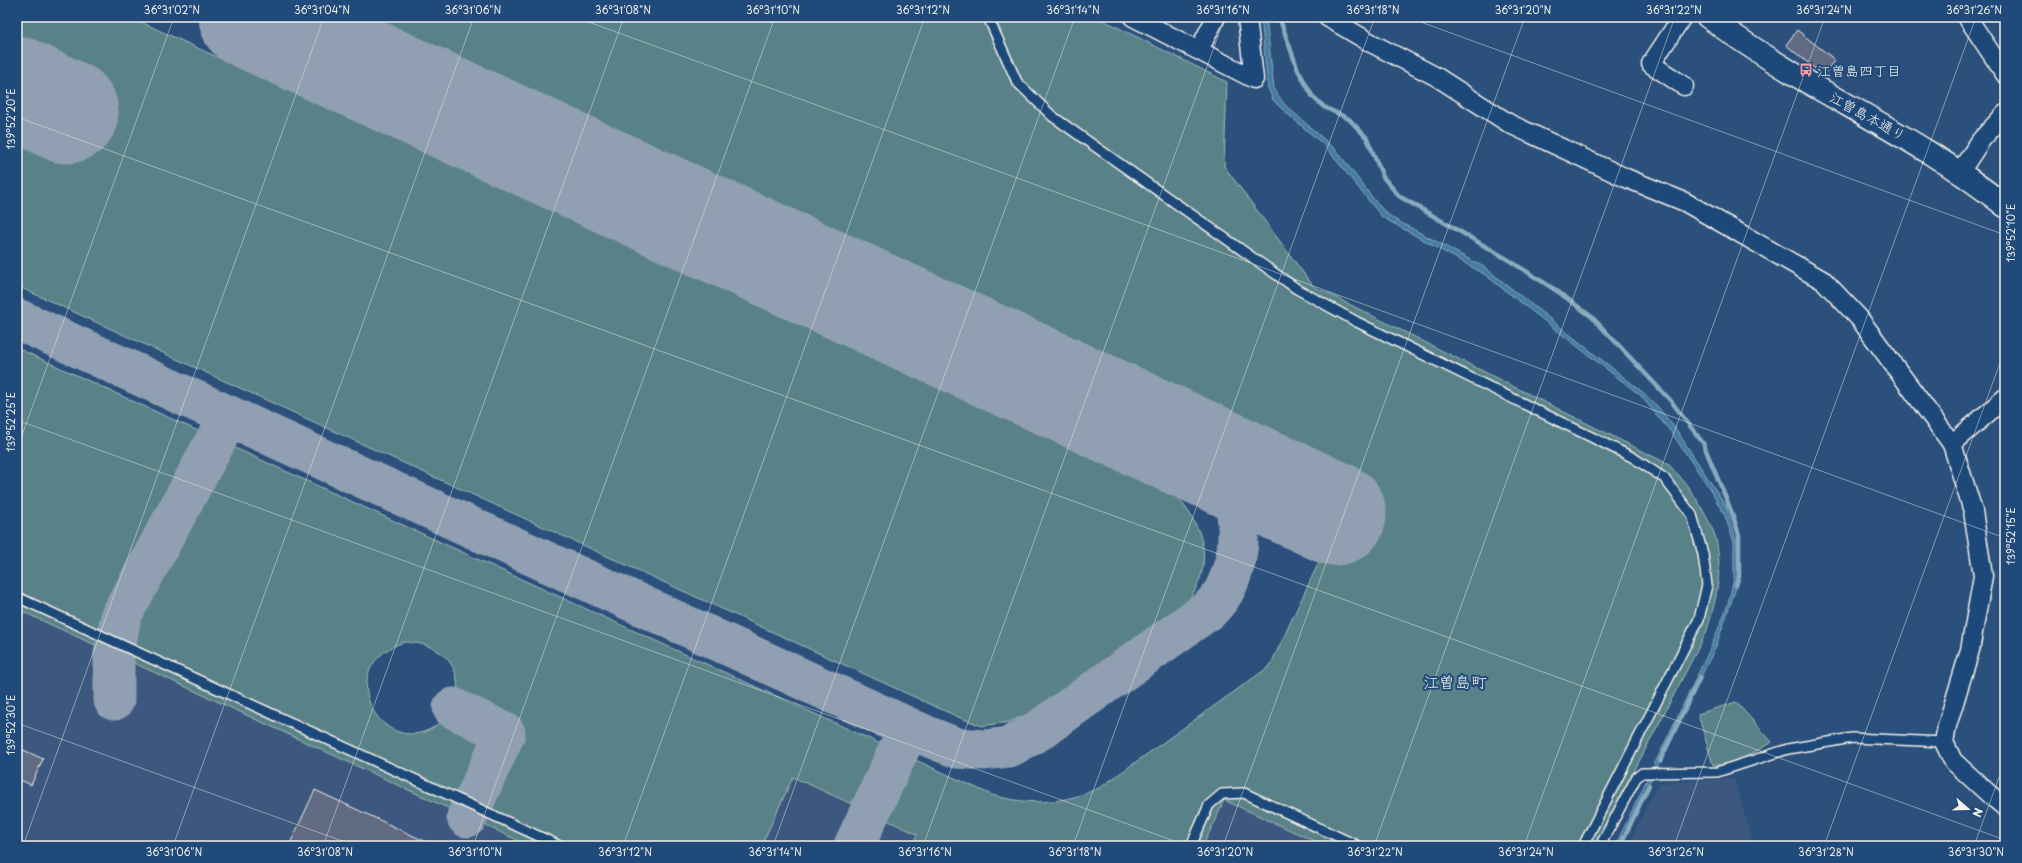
<svg xmlns="http://www.w3.org/2000/svg" width="2022" height="863" font-family="'Playpen Sans','Klee One',sans-serif">
<rect width="100%" height="100%" fill="#2c507c"/>
<filter id="ink" filterUnits="userSpaceOnUse"><feTurbulence type="fractalNoise" baseFrequency=".025" numOctaves="2"/><feDisplacementMap in="SourceGraphic" scale="8" xChannelSelector="R" yChannelSelector="G"/><feConvolveMatrix kernelMatrix="1 2 1 2 8 2 1 2 1" color-interpolation-filters="sRGB"/></filter>
<g filter="url(#ink)">
<g fill="#3c587e">
<polygon points="17,609 467,817 530,846 17,846"/>
<polygon points="793,777 917,834 912,846 761,846"/>
<polygon points="1734,778 1754,846 1628,846 1655,789 1662,783"/>
<polygon points="1224,800 1325,846 1203,846"/>
</g>
<g fill="#598288" stroke="#a6bab8" fill-rule="evenodd">
<path d="M17,17H130L1178,498C1203,527 1214,561 1191,597C1187,602 1180,607 1175,612L1032,712L1009,722L982,726L958,717L17,286Z"/>
<path d="M373,17H1097L1227,82L1224,166L1313,286L1668,464C1680,475 1688,487 1697,500C1704,512 1712,526 1716,539C1723,570 1716,603 1706,633L1595,846H1325L1224,800L1203,846H912L917,834L793,777L761,846H530L17,609V348L992,795C1032,806 1064,804 1101,787L1270,666L1319,562L1360,469ZM404,642C443,642 468,670 453,708C449,716 441,723 434,727C381,760 329,667 404,642Z"/>
<path d="M1736,702L1772,742C1754,752 1735,766 1713,765L1698,714Z"/>
</g>
<polygon fill="#447ba1" stroke="#8aaabd" points="1261,17 1266,17 1274,89 1284,104 1336,150 1375,201 1385,212 1394,219 1484,267 1640,390 1657,406 1675,428 1726,506 1737,543 1738,582 1716,646 1618,846 1615,846 1712,645 1727,607 1734,579 1734,542 1725,516 1708,486 1671,432 1640,395 1484,274 1382,217 1324,145 1284,111 1273,100 1268,88"/>
<g fill="none" stroke-linecap="round" stroke-linejoin="round">
<g stroke="#8aaabd" stroke-width="4.5">
<polyline points="1279,17 1298,70 1313,97 1324,107 1349,119 1367,138 1383,177 1399,196 1507,259 1557,291 1592,317 1671,401 1703,443 1732,513 1739,535 1739,577 1736,585"/>
<polyline points="1660,761 1700,677"/>
<polyline points="1620,846 1649,785"/>
</g>
<g stroke="#90a0b2" stroke-width="41">
<path d="M17,319L924,735L957,748L985,750L1009,747L1038,731L1210,609C1215,603 1222,596 1225,589C1246,548 1238,508 1228,465"/>
<polyline points="114,700 114,654 121,616 229,416"/>
<polyline points="453,708 505,733 467,817"/>
<polyline points="854,846 909,728"/>
</g>
<g stroke="#90a0b2" stroke-width="103">
<polyline points="250,17 1335,514"/>
<polyline points="17,88 67,112"/>
</g>
</g>
<g fill="#606a82" stroke="#f4f1e8">
<polygon points="1797,30 1835,60 1823,75 1786,45"/>
<polygon points="17,747 43,759 31,785 17,778"/>
<polygon points="315,790 435,846 289,846"/>
</g>
<g fill="none" stroke-linecap="round" stroke-linejoin="round">
<g stroke="#f4f1e8" stroke-width="12">
<g id="lane">
<polyline points="988,17 1017,82 1052,116 1297,289 1357,322 1632,457 1664,478 1692,515 1703,554 1707,585 1699,619 1583,846"/>
<polyline points="17,597 560,846"/>
<polyline points="1191,846 1209,805 1222,794 1244,793 1358,846"/>
<polyline points="1600,846 1636,778 1642,773 1717,772 1788,749 1852,738 1944,742"/>
</g>
</g>
<g stroke="#f4f1e8" stroke-width="21">
<g id="street">
<polyline points="1133,17 1254,79 1247,17"/>
<polyline points="1327,17 1371,43 1437,77 1510,124 1626,178 1685,202 1824,281 1859,318 1952,444 1973,511 1983,576 1970,650 1947,726 1944,742 1953,761 1989,794 2005,807"/>
<polyline points="1682,17 1651,64 1684,86"/>
<polyline points="1967,17 2005,74"/>
<polyline points="1199,50 1216,17"/>
<polyline points="1960,172 1981,140 2005,114"/>
<polyline points="1952,444 2005,398"/>
</g>
</g>
<g stroke="#f4f1e8" stroke-width="25">
<path id="secondary" d="M1708,17C1745,44 1783,68 1823,91C1886,127 1948,160 2005,206"/>
</g>
<use href="#lane" stroke="#1f4a7a" stroke-width="9"/>
<use href="#street" stroke="#1f4a7a" stroke-width="18"/>
<use href="#secondary" stroke="#1f4a7a" stroke-width="22"/>
</g>
</g>
<path fill="none" stroke="#f4f1e8" stroke-width="1" stroke-opacity="0.45" d="M575,17L2005,538M1407,17L2005,235M17,36L24,17M17,117L2005,840M17,420L1188,846M17,449L174,17M17,723L356,846M23,846L324,17M173,846L474,17M323,846L624,17M473,846L775,17M623,846L925,17M773,846L1075,17M923,846L1225,17M1073,846L1375,17M1223,846L1525,17M1374,846L1675,17M1524,846L1825,17M1674,846L1976,17M1824,846L2005,349M1974,846L2005,761"/>
<defs>
<g id="bus-bare" transform="scale(1.08)"><path d="M-5-6H5V4H4V6H2V4H-2V6H-4V4H-5ZM-3.5-4V0h7V-4ZM-3.5 1.2v1.5H-2V1.2ZM2 1.2v1.5H3.5V1.2Z" fill="#ff9aa2" stroke="#1f4a7a" stroke-width="2.5" paint-order="stroke"/></g>
</defs>
<g fill-rule="evenodd">
<use href="#bus-bare" x="1806" y="70"/>
</g>
<g text-anchor="middle" dominant-baseline="central" stroke-width="4" stroke-linejoin="round" paint-order="stroke">
<g font-size="14" fill="#f4f1e8" stroke="#1f4a7a" text-anchor="start">
<text x="1817" y="70">江曽島四丁目</text>
</g>
<g font-size="14" fill="#f4f1e8" stroke="#1f4a7a">
<text transform="translate(1868 116) rotate(29)">江曽島本通り</text>
</g>
<g font-size="16" fill="#f4f1e8" stroke="#1f4a7a">
<text x="1455" y="681">江曽島町</text>
</g>
</g>
<rect width="2022" height="863" fill="none" stroke="#1f4a7a" stroke-width="44"/>
<g transform="translate(1968 809) rotate(110)" stroke="#1f4a7a" stroke-width="3" paint-order="stroke">
<path d="M0-3L7 15L0 10L-7 15Z" fill="#f4f1e8"/>
<text y="-6" font-size="11" font-weight="bold" text-anchor="middle" fill="#f4f1e8">N</text>
</g>
<rect x="22" y="22" width="1978" height="819" fill="none" stroke="#f4f1e8" stroke-width="1.5"/>
<g font-size="10" text-anchor="middle" fill="#f4f1e8">
<text x="172" y="14">36°31'02"N</text>
<text x="322" y="14">36°31'04"N</text>
<text x="473" y="14">36°31'06"N</text>
<text x="623" y="14">36°31'08"N</text>
<text x="773" y="14">36°31'10"N</text>
<text x="923" y="14">36°31'12"N</text>
<text x="1073" y="14">36°31'14"N</text>
<text x="1223" y="14">36°31'16"N</text>
<text x="1373" y="14">36°31'18"N</text>
<text x="1523" y="14">36°31'20"N</text>
<text x="1674" y="14">36°31'22"N</text>
<text x="1824" y="14">36°31'24"N</text>
<text x="1974" y="14">36°31'26"N</text>
<text transform="translate(11 119) rotate(-90)" y="4">139°52'20"E</text>
<text transform="translate(2011 233) rotate(-90)" y="4">139°52'10"E</text>
<text transform="translate(11 422) rotate(-90)" y="4">139°52'25"E</text>
<text transform="translate(2011 536) rotate(-90)" y="4">139°52'15"E</text>
<text transform="translate(11 725) rotate(-90)" y="4">139°52'30"E</text>
<text x="174" y="856">36°31'06"N</text>
<text x="325" y="856">36°31'08"N</text>
<text x="475" y="856">36°31'10"N</text>
<text x="625" y="856">36°31'12"N</text>
<text x="775" y="856">36°31'14"N</text>
<text x="925" y="856">36°31'16"N</text>
<text x="1075" y="856">36°31'18"N</text>
<text x="1225" y="856">36°31'20"N</text>
<text x="1375" y="856">36°31'22"N</text>
<text x="1526" y="856">36°31'24"N</text>
<text x="1676" y="856">36°31'26"N</text>
<text x="1826" y="856">36°31'28"N</text>
<text x="1976" y="856">36°31'30"N</text>
</g>
</svg>
